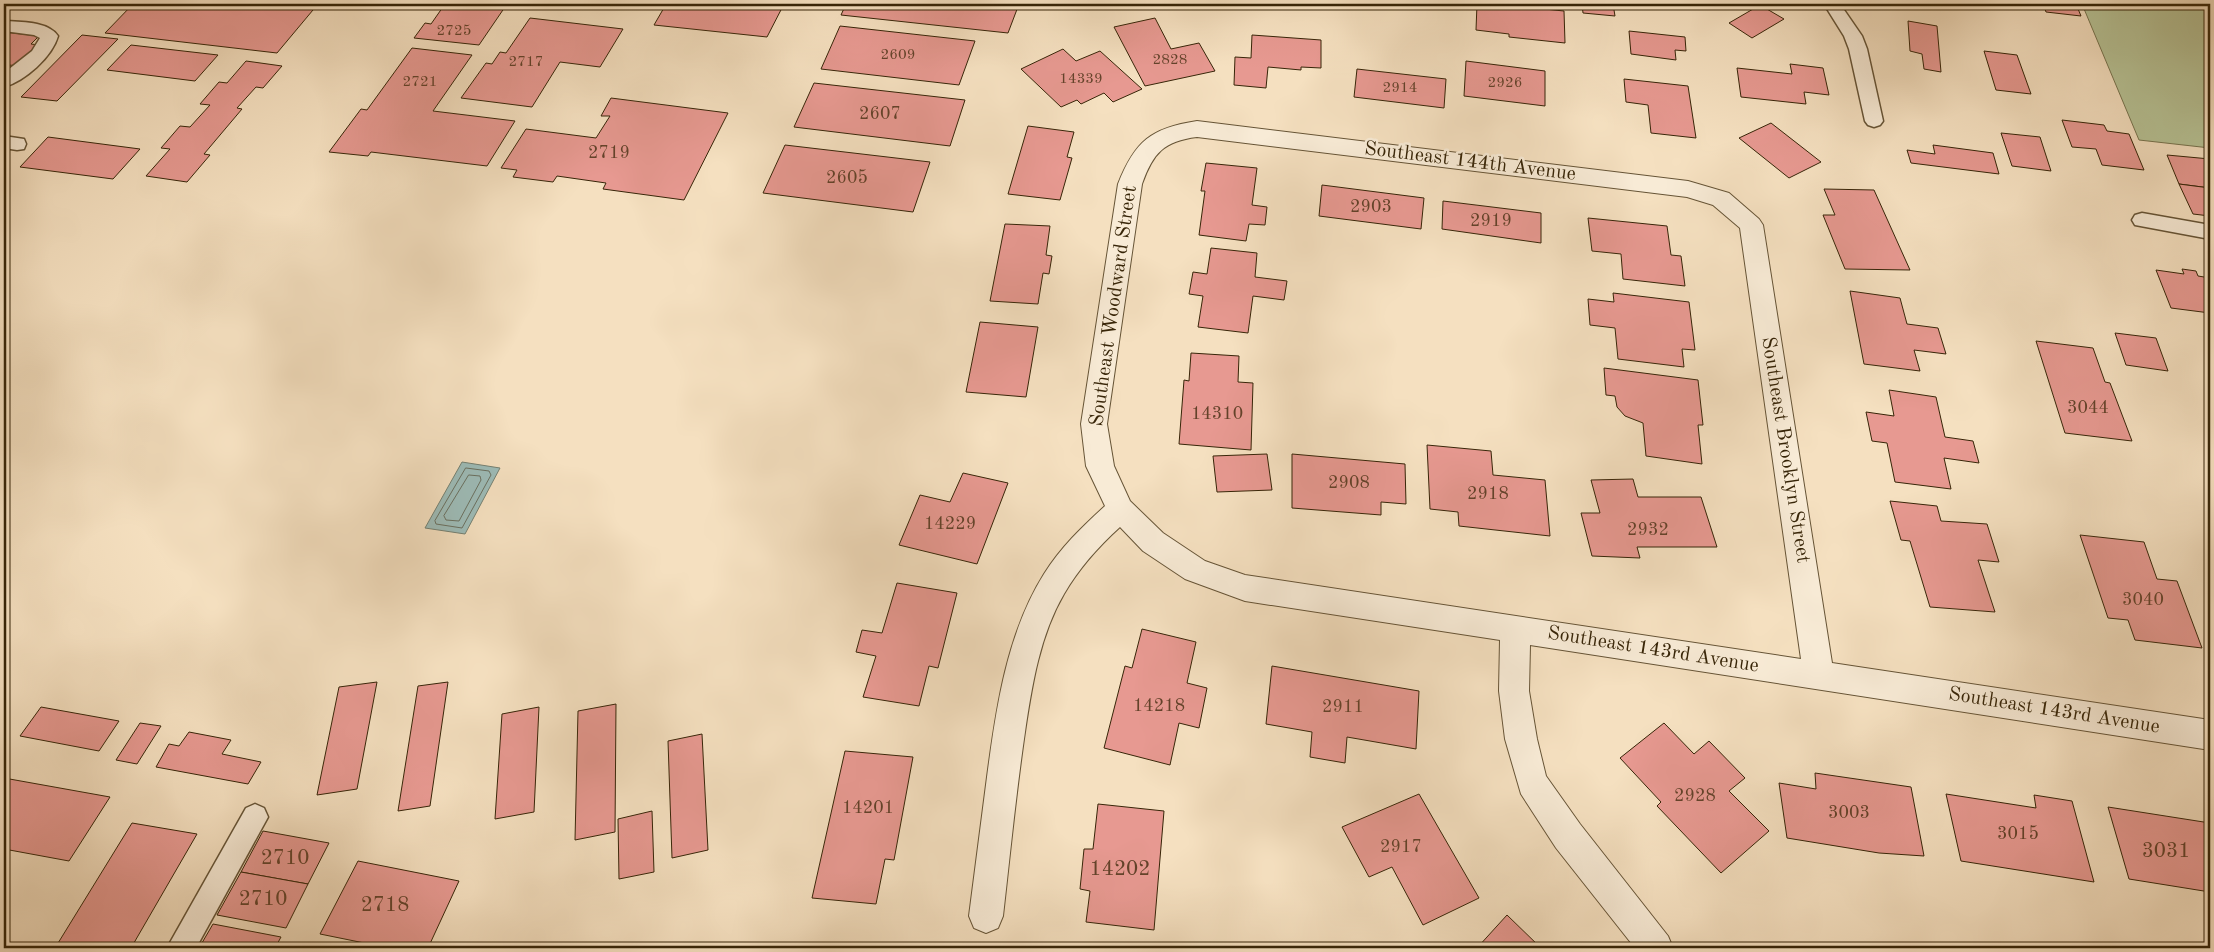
<svg xmlns="http://www.w3.org/2000/svg" width="2214" height="952" font-family="'Old Standard TT',serif">
<rect width="100%" height="100%" fill="#f5e0c0"/>
<filter id="stains"><feTurbulence type="fractalNoise" baseFrequency=".004" numOctaves="4"/><feColorMatrix values="0 0 0 0 .2 0 0 0 0 .09 0 0 0 0 .02 0 0 0 .5 -.17"/></filter>
<radialGradient id="worn" r=".72"><stop offset=".6" stop-color="#630" stop-opacity="0"/><stop offset="1" stop-color="#630" stop-opacity=".3"/></radialGradient>
<polygon fill="#b7c396" stroke="#77744f" points="2082,4 2210,4 2210,148 2139,140"/>
<polygon fill="#9dbcb8" stroke="#748072" points="462,462 500,468 465,534 425,528"/>
<g fill="none" stroke-linecap="round" stroke-linejoin="round">
<g stroke="#6a7060" stroke-width="1">
<polygon points="466,468 489,471 491,475 462,528 436,524 435,521"/>
<polygon points="469,475 480,476 481,480 459,521 446,520 444,516"/>
</g>
</g>
<g fill="#e79991" stroke="#372508">
<polygon points="133,4 318,4 277,53 105,33"/>
<polygon points="445,4 507,4 479,45 414,38 425,23 431,24"/>
<polygon points="671,4 784,4 767,37 654,25 665,6 669,6"/>
<polygon points="846,4 1019,4 1008,33 841,15"/>
<polygon points="1477,4 1495,4 1564,11 1565,43 1509,37 1509,34 1476,30"/>
<polygon points="1582,4 1613,4 1615,16 1583,13"/>
<polygon points="2043,4 2076,4 2081,16 2046,12"/>
<polygon points="1760,5 1784,19 1752,38 1729,23"/>
<polygon points="530,18 623,29 600,67 560,62 532,107 461,98 486,63 492,64 500,52 506,53"/>
<polygon points="1155,18 1171,49 1199,43 1215,71 1145,86 1114,27"/>
<polygon points="1908,21 1937,26 1941,72 1924,69 1922,54 1910,51"/>
<polygon points="840,26 975,41 959,85 821,69"/>
<polygon points="1629,31 1685,37 1686,51 1675,50 1676,60 1631,54"/>
<polygon points="4,32 39,36 31,44 39,45 18,66 9,65 4,71"/>
<polygon points="82,35 118,39 57,101 21,97"/>
<polygon points="1252,35 1321,40 1321,68 1301,67 1301,70 1268,67 1266,88 1234,85 1235,57 1251,58"/>
<polygon points="131,45 218,55 195,81 107,70"/>
<polygon points="412,48 472,55 433,111 515,121 487,166 371,152 368,156 329,152 361,109 367,110"/>
<polygon points="1063,49 1076,61 1100,51 1142,89 1113,102 1104,93 1081,104 1077,100 1061,107 1021,69"/>
<polygon points="1984,51 2017,55 2031,94 1996,90"/>
<polygon points="246,61 282,66 263,88 256,87 237,108 242,109 204,154 210,155 187,182 146,176 170,149 161,148 180,126 190,127 210,105 200,104 219,82 227,83"/>
<polygon points="1466,61 1545,71 1545,106 1464,96"/>
<polygon points="1790,64 1823,68 1829,95 1804,92 1806,104 1741,97 1737,68 1792,74"/>
<polygon points="1357,69 1446,79 1444,108 1354,97"/>
<polygon points="1624,79 1688,86 1696,138 1651,133 1648,105 1626,102"/>
<polygon points="814,83 965,100 950,146 794,127"/>
<polygon points="611,98 728,113 684,200 603,189 606,183 557,176 553,182 513,177 517,170 501,168 526,129 596,138 610,116 601,116"/>
<polygon points="2062,120 2104,125 2107,131 2129,134 2144,170 2102,165 2096,149 2072,147"/>
<polygon points="1771,123 1821,162 1789,178 1739,138"/>
<polygon points="1028,126 1074,132 1067,157 1072,158 1060,200 1008,194"/>
<polygon points="2001,133 2040,137 2051,171 2012,166"/>
<polygon points="48,137 140,149 113,179 20,167"/>
<polygon points="785,145 930,162 913,212 763,193"/>
<polygon points="1933,145 1993,153 1999,174 1911,163 1907,150 1935,154"/>
<polygon points="2167,155 2210,159 2210,188 2179,184"/>
<polygon points="1206,163 1257,168 1252,205 1267,207 1265,225 1249,224 1246,241 1199,235 1205,191 1201,191"/>
<polygon points="2179,184 2210,188 2210,216 2193,214"/>
<polygon points="1322,185 1424,198 1421,229 1319,216"/>
<polygon points="1824,189 1874,190 1910,270 1845,269 1823,215 1835,215"/>
<polygon points="1443,201 1541,213 1541,243 1442,229"/>
<polygon points="1588,218 1667,226 1671,255 1681,256 1685,286 1623,279 1621,254 1592,251"/>
<polygon points="1005,224 1050,226 1046,255 1052,256 1049,274 1043,273 1038,304 990,301"/>
<polygon points="1211,248 1257,253 1255,277 1287,281 1284,300 1253,296 1248,333 1198,327 1203,296 1189,294 1193,272 1207,274"/>
<polygon points="2182,269 2196,271 2198,276 2210,278 2210,313 2171,308 2156,270 2184,274"/>
<polygon points="1850,291 1900,298 1907,324 1938,328 1946,354 1914,350 1920,371 1864,364"/>
<polygon points="1613,293 1689,302 1695,350 1682,349 1684,367 1618,359 1615,328 1590,325 1588,299 1614,302"/>
<polygon points="980,322 1038,327 1026,397 966,392"/>
<polygon points="2115,333 2156,338 2168,371 2126,365"/>
<polygon points="2036,341 2093,348 2105,382 2110,383 2132,441 2065,433"/>
<polygon points="1191,353 1239,356 1238,382 1253,383 1251,450 1179,444 1184,380 1189,381"/>
<polygon points="1604,368 1698,380 1703,425 1698,425 1702,464 1646,456 1643,423 1625,416 1617,407 1615,396 1606,395"/>
<polygon points="1889,390 1936,397 1945,437 1973,441 1979,463 1944,458 1951,489 1895,482 1887,443 1872,441 1866,412 1894,416"/>
<polygon points="1427,445 1491,451 1493,475 1545,480 1550,536 1459,526 1458,512 1430,509"/>
<polygon points="1267,454 1272,490 1217,492 1213,456"/>
<polygon points="1292,454 1405,464 1406,504 1381,502 1381,515 1292,508"/>
<polygon points="963,473 1008,483 977,564 899,545 920,495 950,502"/>
<polygon points="1633,479 1638,497 1701,497 1717,547 1637,547 1640,558 1592,556 1581,513 1600,513 1591,480"/>
<polygon points="1890,501 1937,506 1941,521 1987,524 1999,562 1978,560 1995,612 1930,607 1910,541 1901,540"/>
<polygon points="2080,535 2144,542 2157,579 2177,581 2202,648 2135,640 2128,620 2108,618"/>
<polygon points="897,583 957,593 938,668 929,666 919,706 863,697 876,656 856,652 862,630 882,633"/>
<polygon points="1142,629 1196,642 1187,683 1207,688 1199,728 1179,723 1170,765 1104,748 1125,666 1132,668"/>
<polygon points="1272,666 1419,691 1416,749 1347,737 1345,763 1310,757 1312,732 1266,724"/>
<polygon points="377,682 357,789 317,795 339,687"/>
<polygon points="448,682 430,806 398,811 418,686"/>
<polygon points="616,704 615,832 575,840 578,711"/>
<polygon points="41,707 119,721 99,751 20,736"/>
<polygon points="539,707 534,812 495,819 502,714"/>
<polygon points="140,723 161,726 137,764 116,760"/>
<polygon points="1664,723 1694,754 1709,741 1745,778 1729,791 1769,831 1721,873 1657,806 1661,802 1620,758"/>
<polygon points="189,732 231,740 222,754 261,762 248,784 156,767 169,744 179,746"/>
<polygon points="702,734 708,850 672,858 668,741"/>
<polygon points="845,751 913,757 894,860 885,859 876,904 812,898"/>
<polygon points="1815,773 1911,787 1924,856 1879,853 1787,838 1779,783 1816,789"/>
<polygon points="4,778 110,797 69,861 4,849"/>
<polygon points="1419,794 1479,898 1423,925 1392,867 1369,877 1342,827"/>
<polygon points="1946,794 2036,808 2034,795 2072,801 2094,882 1961,861"/>
<polygon points="1098,804 1164,811 1154,930 1086,922 1090,891 1080,889 1084,849 1093,849"/>
<polygon points="2108,807 2210,823 2210,892 2129,879"/>
<polygon points="652,811 654,872 619,879 618,819"/>
<polygon points="132,823 197,834 131,948 55,948"/>
<polygon points="263,831 329,843 308,884 241,872"/>
<polygon points="358,861 459,881 428,948 389,948 320,934"/>
<polygon points="241,872 308,884 286,928 217,915"/>
<polygon points="1507,915 1541,948 1477,948"/>
<polygon points="213,924 281,937 275,948 199,948"/>
</g>
<g fill="none" stroke-linecap="round" stroke-linejoin="round">
<g stroke="#665436" stroke-width="3">
<g id="service">
<polygon points="1824,4 1840,4 1862,36 1867,49 1883,121 1880,125 1874,127 1868,125 1865,121 1849,49 1844,36"/>
<path d="M4,21C20,22 48,21 58,36C52,57 25,81 4,87V73L32,51L40,38L34,35L4,31Z"/>
<polygon points="4,136 24,139 26,144 24,149 17,150 4,148"/>
<polygon points="2142,213 2210,225 2210,239 2135,225 2132,220 2135,215"/>
<polygon points="255,804 264,808 268,817 196,948 167,948 246,808"/>
</g>
</g>
<g stroke="#665436" stroke-width="2">
<path id="minor" d="M1197,121L1688,181L1729,193L1759,219L1763,225L1832,663L2210,720V750L1530,645L1529,691L1537,739L1546,776L1580,824L1668,936L1673,948H1635L1556,848L1521,794L1505,739L1499,691L1500,640L1245,601L1185,579L1143,551L1120,527C1098,547 1079,568 1064,594C1040,635 1032,685 1025,732C1016,793 1010,855 1003,916L998,928L986,933L974,928L969,916C975,870 981,823 987,777C996,708 1007,633 1044,574C1061,547 1082,527 1105,506L1086,466L1081,424L1118,184C1135,141 1151,128 1197,121ZM1197,137L1687,197L1713,205L1740,228L1801,659L1245,575L1205,561L1163,533L1130,501L1114,466L1107,424L1142,184C1153,153 1164,141 1197,137Z"/>
</g>
<use href="#service" fill="#f8ebd6" fill-rule="evenodd"/>
<use href="#minor" fill="#f8ebd6" fill-rule="evenodd"/>
</g>
<g text-anchor="middle" dominant-baseline="central" stroke-width="5" stroke-linejoin="round" paint-order="stroke">
<g font-size="15" fill="#63422a">
<text x="454" y="31">2725</text>
<text x="898" y="55">2609</text>
<text x="1170" y="60">2828</text>
<text x="526" y="62">2717</text>
<text x="1081" y="79">14339</text>
<text x="420" y="82">2721</text>
<text x="1505" y="83">2926</text>
<text x="1400" y="88">2914</text>
</g>
<g font-size="18" fill="#63422a">
<text x="880" y="114">2607</text>
<text x="609" y="153">2719</text>
<text x="847" y="178">2605</text>
<text x="1371" y="207">2903</text>
<text x="1491" y="221">2919</text>
<text x="2088" y="408">3044</text>
<text x="1217" y="414">14310</text>
<text x="1349" y="483">2908</text>
<text x="1488" y="494">2918</text>
<text x="950" y="524">14229</text>
<text x="1648" y="530">2932</text>
<text x="2143" y="600">3040</text>
<text x="1159" y="706">14218</text>
<text x="1343" y="707">2911</text>
<text x="1695" y="796">2928</text>
<text x="868" y="808">14201</text>
<text x="1849" y="813">3003</text>
<text x="2018" y="834">3015</text>
<text x="1401" y="847">2917</text>
</g>
<g font-size="20" fill="#372508" stroke="#f8ebd6">
<text transform="translate(1470 162) rotate(7)">Southeast 144th Avenue</text>
<text transform="translate(1114 306) rotate(-82)">Southeast Woodward Street</text>
<text transform="translate(1785 450) rotate(81)">Southeast Brooklyn Street</text>
<text transform="translate(1653 650) rotate(9)">Southeast 143rd Avenue</text>
<text transform="translate(2054 711) rotate(9)">Southeast 143rd Avenue</text>
</g>
<g font-size="21" fill="#63422a">
<text x="2166" y="851">3031</text>
<text x="285" y="858">2710</text>
<text x="1120" y="869">14202</text>
<text x="263" y="899">2710</text>
<text x="385" y="905">2718</text>
</g>
</g>
<rect width="2214" height="952" fill="none" stroke="#f5e0c0" stroke-width="20"/>
<rect x="5" y="5" width="2204" height="942" fill="none" stroke="#372508" stroke-width="2.5"/>
<rect x="10" y="10" width="2194" height="932" fill="none" stroke="#372508"/>
<rect width="100%" height="100%" filter="url(#stains)"/>
<rect width="100%" height="100%" fill="url(#worn)"/>
</svg>
